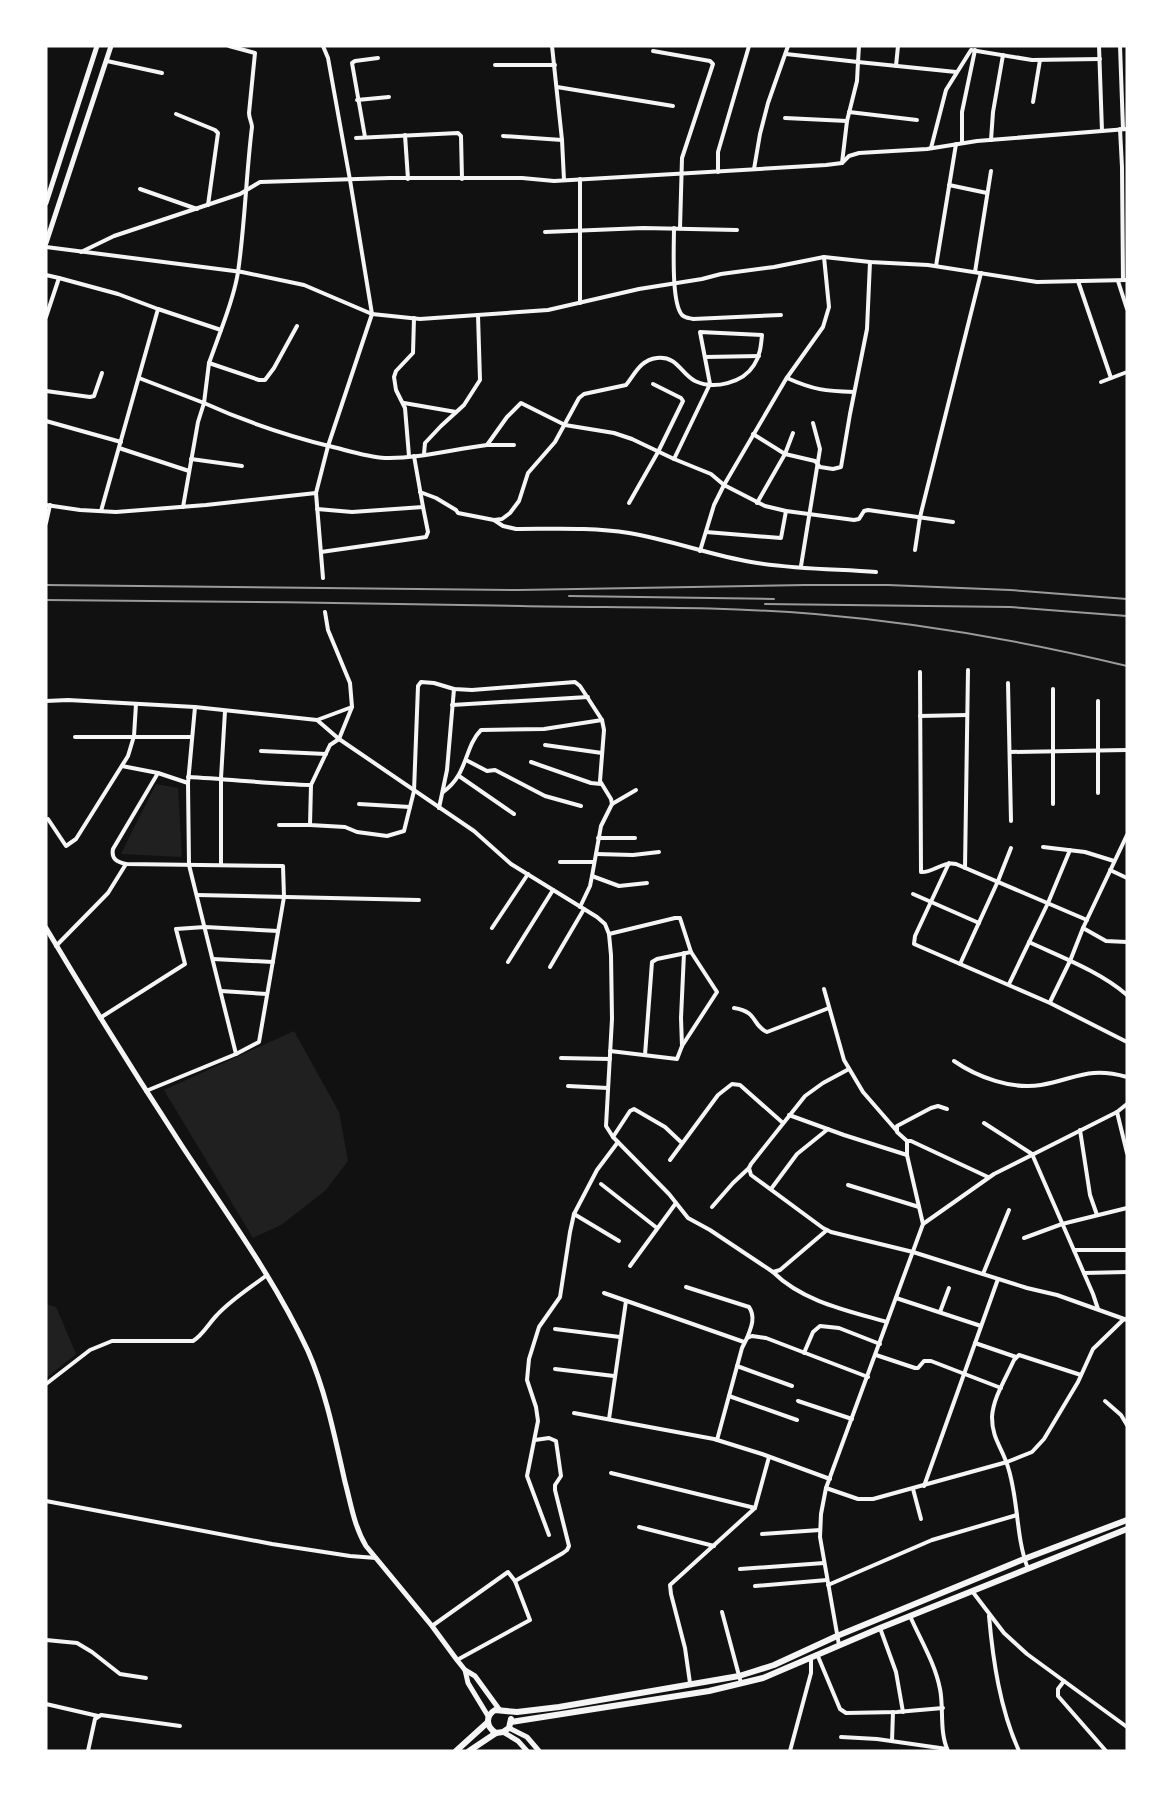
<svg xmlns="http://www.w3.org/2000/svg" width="1173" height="1797" font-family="'IBM Plex Serif',serif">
<rect width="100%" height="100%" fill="#111"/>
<g fill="#202020">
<polygon points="156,784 178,788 182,857 121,854"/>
<polygon points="294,1031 339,1112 348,1161 325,1191 281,1225 253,1238 164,1090"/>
<polygon points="46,1304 56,1307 76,1354 46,1378"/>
</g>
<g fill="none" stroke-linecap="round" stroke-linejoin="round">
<g stroke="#f5f5f5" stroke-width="4">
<polyline points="323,46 328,58 350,180 372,314 328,446 316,493 323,578"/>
<polyline points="552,46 562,140 564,180"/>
<polyline points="1099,46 1102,131"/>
<polyline points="1120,46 1123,129"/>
<polyline points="653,51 710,61 713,64 682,158 680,228"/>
<polyline points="786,54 858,62 859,46"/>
<polyline points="107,61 162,73"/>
<polyline points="495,65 555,65"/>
<polyline points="896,66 898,46"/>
<polyline points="557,87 673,106"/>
<polyline points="357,100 389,97"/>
<polyline points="1033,102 1040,60"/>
<polyline points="849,112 917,120"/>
<polyline points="176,114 215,130 218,133 208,205"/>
<polyline points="785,118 847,121"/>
<polyline points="1120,129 1122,167 1123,280"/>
<polyline points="405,135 408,179"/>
<polyline points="503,136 562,140"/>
<polyline points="365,137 352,63 355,61 378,58"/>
<polyline points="356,138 458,133 461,136 462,179"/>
<polyline points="991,140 993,112 1003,55"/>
<polyline points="962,143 962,112 975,50"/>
<polyline points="931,148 946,90 971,50 1032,60 1100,59"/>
<polyline points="842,163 847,121 857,81 858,62 956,72"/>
<polyline points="754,169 760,134 768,103 788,46"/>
<polyline points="718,172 718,152 749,46"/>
<polyline points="949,185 987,193"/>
<polyline points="140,189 197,209"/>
<path d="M674,228C674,245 671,303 682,315C685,318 689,318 693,319L781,315"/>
<polyline points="545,232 643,228 737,230"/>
<polyline points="46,247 242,272 304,285 372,314 420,319 548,310 639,289 702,279 721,274 774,267 824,257 870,262 928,265 1037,282 1127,280"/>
<polyline points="81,252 114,236 240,194 260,182 390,178 522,178 554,181 826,165 842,163 849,156 859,153 927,149 977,141 1127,129"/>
<polyline points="936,266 956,144"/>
<polyline points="975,272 991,171"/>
<polyline points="46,275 59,278"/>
<polyline points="1078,281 1111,378"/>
<polyline points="1118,281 1127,309"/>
<polyline points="580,303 580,179"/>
<polyline points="46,317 59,278 118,294 158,309"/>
<path d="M221,330C228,311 235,292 238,272C245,224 246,175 252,127C252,123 249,118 249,113L255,53L229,46"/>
<polyline points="705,357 759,356"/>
<polyline points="209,363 259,380 265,380 274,368 297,326"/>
<path d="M787,378C814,390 825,391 854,392"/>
<polyline points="1101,382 1127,372"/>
<polyline points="46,391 90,397 94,396 102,373"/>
<polyline points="404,403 456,412"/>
<polyline points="46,421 121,442"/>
<polyline points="753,434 785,454 815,461 820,467 833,469 841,467 850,414 867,329 870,262"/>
<polyline points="487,445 514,445"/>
<polyline points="119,448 189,471"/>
<polyline points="424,454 425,443 441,426 464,405 480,380 478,315"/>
<polyline points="409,456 405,408 396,390 394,377 396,371 413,353 414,318"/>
<polyline points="191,459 242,466"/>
<path d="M420,492L436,498L456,510L458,513L494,520L502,519L510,513L519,501L528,473L555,442L579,398L584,394L626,385C635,374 640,360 657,358C678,356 680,373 695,381C714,390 743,383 754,365C760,356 761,346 762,335L700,332L710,384L674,459"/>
<polyline points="629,503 658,452 683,401 681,398 653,384"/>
<polyline points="757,503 785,454 793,433"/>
<polyline points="46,505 80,510 116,512 206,505 316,493"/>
<path d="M183,507L198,422L204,403C246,422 288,436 333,447C349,451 368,457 385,458C419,459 453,449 487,445L507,417L521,403L565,425L614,433L632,439L674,459L711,474L724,485L765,506L786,511L854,520L859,519L864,511L868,510L953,522"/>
<polyline points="317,509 352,512 423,507 414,456"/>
<polyline points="101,511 158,309 221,330 209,363 204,403 139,378"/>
<path d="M494,520L503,526L516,529C553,529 592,527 629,533C671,540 710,555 751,562C792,569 835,569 876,572"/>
<polyline points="46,523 50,505"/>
<polyline points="706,532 781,538 786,511"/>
<polyline points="915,550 920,517 981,273"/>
<polyline points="700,551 714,505 724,485 786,379 823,327 829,307 824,257"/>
<polyline points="321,552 426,537 428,532 423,507"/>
<polyline points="801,566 820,449 813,423"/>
<polyline points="325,612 328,630 350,683 352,707 339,739 330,745 311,785 310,825 345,827 357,832 387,836 404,831 414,791 418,686 421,682 434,683 454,689 472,690 575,682 580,686 602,720 604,730 600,781 611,799 612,804 601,826 592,876 590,886 580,907"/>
<path d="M920,672L921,872C933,873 942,861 956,864L1087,920"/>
<polyline points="1008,683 1011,821"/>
<polyline points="1053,689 1053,804"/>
<polyline points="46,701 68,700 195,707"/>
<polyline points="1098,701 1098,793"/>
<polyline points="452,705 588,697"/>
<polyline points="920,716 967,715"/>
<polyline points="317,720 352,707"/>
<polyline points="75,737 192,737"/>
<polyline points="545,745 602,753"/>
<polyline points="261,751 326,754"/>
<polyline points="1010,752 1127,750"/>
<polyline points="466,760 487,771 495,770 545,796 581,806"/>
<polyline points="531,762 591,783 601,784"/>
<polyline points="122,766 158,773"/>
<polyline points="459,776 514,814"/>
<path d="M188,777C229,779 270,784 311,785"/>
<path d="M188,783L158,773L113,849C111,859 117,862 126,864L283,866L284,897L259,1042L236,1054"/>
<path d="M443,792C468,775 464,747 481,730L544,729L602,720"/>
<polyline points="359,804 410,807"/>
<polyline points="612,804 636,790"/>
<polyline points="439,808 447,770 454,689"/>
<polyline points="48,819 66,846 76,839 128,756 134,736 136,704"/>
<polyline points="279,825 310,825"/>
<polyline points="598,838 635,838"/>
<polyline points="1043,847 1085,852 1114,861"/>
<polyline points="596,854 633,855 659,852"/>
<polyline points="560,862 594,862"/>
<polyline points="949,863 915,936 914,944 1050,1003 1127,1042"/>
<polyline points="221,865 221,778 225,711"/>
<polyline points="965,868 968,670"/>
<polyline points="1110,870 1127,878"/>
<polyline points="592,876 619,886 647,883"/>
<polyline points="913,894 979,923"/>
<polyline points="197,895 419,900"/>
<polyline points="492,928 528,874"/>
<polyline points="1083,928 1106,941 1127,942"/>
<polyline points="609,934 675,918 680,918 691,952 717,992 682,1046 677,1059 610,1051"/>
<path d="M1029,942C1061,957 1101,972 1127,995"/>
<polyline points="56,946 108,893 126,864"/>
<polyline points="213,959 273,962"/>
<polyline points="508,962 553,890"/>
<polyline points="960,964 998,881 1011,848"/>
<polyline points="550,967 584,909"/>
<polyline points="1009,984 1048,903 1070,850"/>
<polyline points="824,989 844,1060 863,1092 896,1130"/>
<polyline points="221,991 267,994"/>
<polyline points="1050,1002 1070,961 1083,928 1127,835"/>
<path d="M734,1008C759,1012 751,1025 767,1032L829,1008"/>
<polyline points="100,1018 185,964 176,929 205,927 278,931"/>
<polyline points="682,1046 681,1018 684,953"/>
<polyline points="645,1055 652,962 657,959 691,952"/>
<polyline points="561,1058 610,1059"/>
<path d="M954,1061C977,1077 1012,1090 1041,1085C1076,1079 1088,1066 1127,1077"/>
<polyline points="849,1069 823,1083 805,1096 751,1164 749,1168 751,1175 823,1228 831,1232 913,1252 1027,1288 1057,1295 1127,1320"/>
<polyline points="568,1086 608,1088"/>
<polyline points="146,1091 236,1054 189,865 188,783 195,707 317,720 339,739 474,831 511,864 597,917 605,924 609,934 611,955 612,1019 606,1126 613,1137 669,1194 688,1218 710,1230 773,1272 780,1270 827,1230"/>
<polyline points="1117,1112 1127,1153"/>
<polyline points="789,1115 844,1135 907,1155"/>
<polyline points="984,1123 1032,1154 1093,1294 1098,1309"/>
<polyline points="1080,1130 1090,1195 1097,1215"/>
<polyline points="613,1137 630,1111 634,1109 665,1127 682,1143"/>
<polyline points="907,1141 897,1132 897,1126 931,1108 938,1106 947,1109"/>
<polyline points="670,1160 718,1095 732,1084 740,1085 783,1123"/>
<polyline points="601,1184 657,1228"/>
<polyline points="848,1185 919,1207"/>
<polyline points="771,1189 797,1154 828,1129"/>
<polyline points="712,1207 733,1183 749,1168"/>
<polyline points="574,1214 619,1241"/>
<polyline points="923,1224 907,1155 907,1141 911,1141 988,1177"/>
<polyline points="1024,1238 1062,1224 1127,1208"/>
<polyline points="1074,1250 1127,1250"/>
<polyline points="630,1266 676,1203"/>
<path d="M773,1272C803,1302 849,1311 887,1322"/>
<polyline points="1084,1273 1127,1272"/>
<polyline points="983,1274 1009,1210"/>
<path d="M686,1287L749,1307C756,1317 751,1328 747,1338"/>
<polyline points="604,1293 744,1342"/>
<polyline points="896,1298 981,1326"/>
<polyline points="940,1312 949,1288"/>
<polyline points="555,1329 620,1337"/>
<polyline points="975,1343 1016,1357"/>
<polyline points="804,1353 813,1332 820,1326 839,1328 880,1344"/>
<polyline points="876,1355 915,1368 918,1368 924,1361 931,1361 1001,1388"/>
<polyline points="737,1366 792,1386"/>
<polyline points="555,1369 614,1376"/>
<path d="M46,1384L90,1350L112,1341H193C203,1335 209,1323 217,1315C232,1299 250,1288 267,1275"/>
<polyline points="729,1396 797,1420"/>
<polyline points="798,1401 852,1419"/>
<polyline points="1105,1401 1121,1415 1127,1425"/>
<polyline points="574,1413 714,1439 762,1454 830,1479"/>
<polyline points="609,1419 626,1301"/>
<polyline points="717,1440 742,1348 747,1338 752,1336 766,1338 868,1377"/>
<polyline points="611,1473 755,1508"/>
<polyline points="924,1486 998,1279"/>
<polyline points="826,1488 858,1499 873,1499 1007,1462 1032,1452 1044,1439 1078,1382 1093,1349 1124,1319"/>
<polyline points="913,1489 921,1519"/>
<polyline points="46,1501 272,1544 350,1556 376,1558"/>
<polyline points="639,1527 714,1546"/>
<polyline points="762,1534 820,1530"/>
<polyline points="549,1535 527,1476 538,1421 536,1407 527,1380 529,1359 539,1327 560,1297 570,1232 574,1214 597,1170 618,1142"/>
<polyline points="740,1569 824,1563"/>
<path d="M1028,1569C1015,1535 1019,1498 1007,1464C1001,1446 992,1438 992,1417C993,1398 1006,1378 1014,1360L1019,1355L1081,1375"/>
<polyline points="515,1581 563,1553 567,1550 569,1546 555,1490 555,1485 561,1476 556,1441 549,1438 535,1440"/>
<polyline points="828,1585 932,1540 1017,1515"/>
<polyline points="755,1586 827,1580"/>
<polyline points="972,1591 1004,1633 1027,1654 1127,1727"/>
<polyline points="722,1612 741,1683"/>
<path d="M910,1616C920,1639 935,1663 940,1689C944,1708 939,1732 948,1751"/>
<path d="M989,1616C993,1661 1000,1709 1019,1751"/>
<polyline points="432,1626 508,1572 515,1581 530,1620 457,1660"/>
<polyline points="880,1628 896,1672 903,1712"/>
<polyline points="46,1640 77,1643 92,1652 120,1674 146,1678"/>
<polyline points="839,1645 820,1537 821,1514 826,1488 923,1224 994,1174 1117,1112 1127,1104"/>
<polyline points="817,1654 840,1709 846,1713 897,1712 943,1708"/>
<polyline points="1064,1681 1058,1689 1058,1696 1106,1751"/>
<polyline points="690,1683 685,1648 671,1594 670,1585 755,1508 769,1457"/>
<polyline points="46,1704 98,1716"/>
<polyline points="841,1737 877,1739 947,1749"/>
<polyline points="892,1741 893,1712"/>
<polyline points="88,1751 95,1719 101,1715 180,1726"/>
<polyline points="790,1751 811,1673 811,1657"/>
</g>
<g stroke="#f5f5f5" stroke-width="5">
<polyline points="46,203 97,46"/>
<polyline points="46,243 111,46"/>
<path d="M46,928C90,1002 135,1074 182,1146C226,1213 274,1278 308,1351C326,1392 335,1438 345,1482C351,1504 354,1526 366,1546L432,1626L457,1660L465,1670L475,1676L499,1709"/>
<polyline points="465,1670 468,1683 488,1716"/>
<polyline points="509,1728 527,1737 539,1751"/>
<polyline points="503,1732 518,1741 527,1751"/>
</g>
<g stroke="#f5f5f5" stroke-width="6">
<polyline points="511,1722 709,1691 763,1678 880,1628 1127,1529"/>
<path d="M496,1733C486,1727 485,1716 495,1710L517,1712L559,1707L739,1676L755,1671L774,1665L837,1636L1024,1559L1127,1520"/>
<polyline points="456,1751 488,1722"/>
<polyline points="469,1751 496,1733 503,1732 509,1728 511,1719"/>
</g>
<g stroke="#9a9a9a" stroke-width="2">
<polyline points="46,585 519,590 805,585 888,585 1010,590 1127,599"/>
<polyline points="569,596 774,599"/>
<path d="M46,600C204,601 363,603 521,606C619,608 717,606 815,614C921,623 1024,641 1127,666"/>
<polyline points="765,604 1010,607 1127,616"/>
</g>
</g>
<rect width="1173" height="1797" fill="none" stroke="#ffffff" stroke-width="95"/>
</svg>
